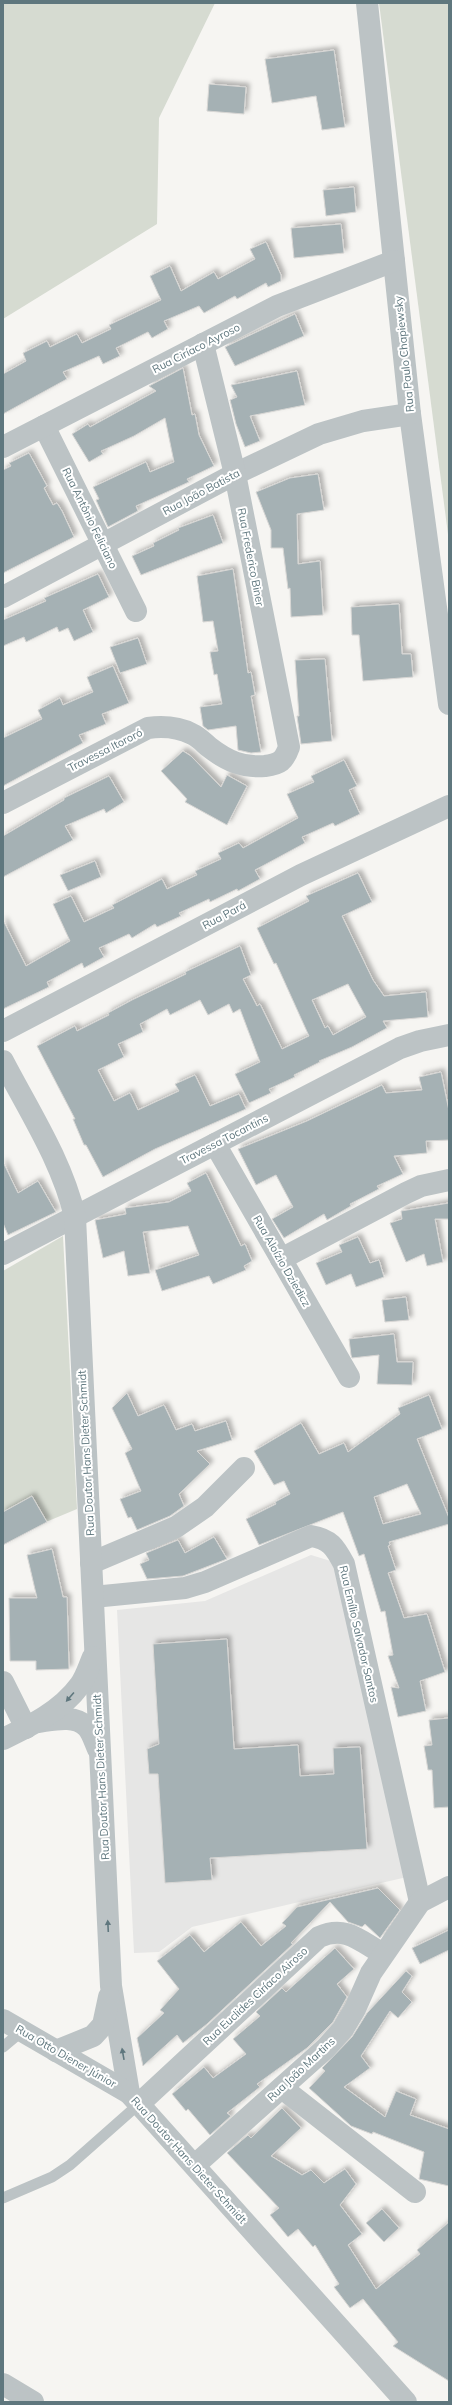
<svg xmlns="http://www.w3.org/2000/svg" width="452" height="2405" font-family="Mulish,sans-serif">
<defs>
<filter id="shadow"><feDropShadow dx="3.5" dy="-3.5" stdDeviation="2" flood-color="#0004"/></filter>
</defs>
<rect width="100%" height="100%" fill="#f6f5f2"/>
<polygon fill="#e6e6e5" points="311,1555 337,1563 407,1877 192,1927 159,1952 134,1953 117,1610 205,1601"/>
<g fill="#d6dbd1">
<polygon points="3,3 215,3 159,118 157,224 3,319"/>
<polygon points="379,3 449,3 449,542"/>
<polygon points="63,1236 77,1509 10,1537 3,1521 3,1271"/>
</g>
<g fill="#a5b1b4" stroke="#d7d6d4" fill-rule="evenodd" filter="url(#shadow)">
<polygon points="334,50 345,127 322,130 316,96 272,103 265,59"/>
<polygon points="209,84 246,87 244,114 207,111"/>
<polygon points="354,187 356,212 326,216 323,190"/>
<polygon points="341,224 344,253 294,258 291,228"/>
<polygon points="266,242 281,275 281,281 268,287 266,283 237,299 235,296 204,313 199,306 164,321 168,329 152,338 148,332 116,348 120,356 103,364 99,356 63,372 67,379 3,414 3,374 26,361 23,353 47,341 50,347 77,334 82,343 111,329 109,325 161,300 150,276 170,266 181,291 214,272 218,279 255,259 250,249"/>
<polygon points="295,314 304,336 235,366 225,347"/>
<polygon points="183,368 192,415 195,414 199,435 214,466 187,479 189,482 136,506 138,511 108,527 96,500 99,499 93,487 146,462 150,472 174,462 165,418 134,436 101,451 103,454 89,462 72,434 88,424 90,427 156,391 149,386"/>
<polygon points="297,371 305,405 250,416 260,441 245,447 236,424 230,400 237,397 231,385"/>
<polygon points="29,453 47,486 44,488 53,505 57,503 62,511 74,537 3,573 3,470 11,466 9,463"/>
<polygon points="318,474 324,510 297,514 298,564 320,561 323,615 291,617 290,588 288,589 283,548 271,548 271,530 256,492 290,478"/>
<polygon points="213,515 223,543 141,575 132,556 154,546 153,543 179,530 178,528"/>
<polygon points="233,569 248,673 251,672 255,695 251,696 261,752 251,753 238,750 236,726 208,730 203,726 200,707 222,704 217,674 214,675 210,652 218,651 213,621 203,622 197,576"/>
<polygon points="98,574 109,597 83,610 93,632 74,641 68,628 59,632 57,627 26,642 24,637 3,646 3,620 46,601 44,598"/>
<polygon points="399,604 402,654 411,654 413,677 363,681 359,635 352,635 351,607"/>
<polygon points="138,638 147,664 120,673 110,647"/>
<polygon points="325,659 332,741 301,744 297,716 299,716 295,660"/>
<polygon points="113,666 129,703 102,714 106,724 79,735 83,743 3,786 3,738 42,719 38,710 60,698 63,705 93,692 87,677"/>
<polygon points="183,751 191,756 221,787 227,775 247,786 227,825 185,802 187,799 161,771"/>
<polygon points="344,760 357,786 349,790 360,814 335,826 333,823 302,837 305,843 255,870 260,879 238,891 237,889 210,902 209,899 179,913 181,916 157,927 155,924 132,938 129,934 99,948 104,957 84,968 82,963 47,982 49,987 3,1009 3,920 26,966 70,941 53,904 71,896 84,922 114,908 112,905 162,879 167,889 197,875 195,871 221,859 218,853 239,843 243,848 298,818 287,794 314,782 311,776"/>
<polygon points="109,776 124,802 106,813 104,809 65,826 73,840 3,877 3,836 64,800 64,798"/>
<polygon points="95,861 101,877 68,891 60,875"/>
<path d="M358,873L372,902L342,916L373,980L384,996L426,992L428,1017L383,1021L387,1028L352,1047L319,1061L320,1062L294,1075L295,1077L269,1089L271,1093L249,1103L235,1074L260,1062L240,1009L233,1013L229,1004L208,1015L200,1000L170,1015L167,1009L140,1024L143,1032L118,1044L124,1057L98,1070L114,1101L130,1093L138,1110L179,1091L175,1084L195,1075L210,1106L239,1094L246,1109L155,1149L103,1177L86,1145H84L73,1119H75L37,1046L75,1026L77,1031L109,1015L108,1013L132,1000L186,974L185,972L240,946L251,975L243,979L257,1006L260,1004L282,1049L309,1036L276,963L274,964L257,928L309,901L306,896ZM348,984L366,1017L333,1035L328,1026L325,1028L312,1000Z"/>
<polygon points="441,1072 449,1111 449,1140 426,1141 427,1153 394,1156 403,1174 377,1186 379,1189 350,1204 351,1206 327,1220 324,1214 284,1238 272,1219 293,1207 276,1175 256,1185 238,1149 307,1121 382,1085 386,1093 422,1090 419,1077"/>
<polygon points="3,1162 18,1193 38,1181 56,1212 8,1235 3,1223"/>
<polygon points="206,1173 241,1246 245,1244 252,1261 244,1266 246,1270 213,1284 209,1276 162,1291 155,1270 199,1255 188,1226 143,1232 150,1273 128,1276 124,1251 103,1258 95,1220 126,1214 125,1208 169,1202 191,1191 187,1183"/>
<polygon points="449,1203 449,1219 435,1219 443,1262 427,1266 424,1254 406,1262 390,1223 402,1219 401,1211"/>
<polygon points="358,1237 370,1263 379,1260 384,1277 356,1287 351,1274 326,1285 316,1263 342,1252 339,1245"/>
<polygon points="406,1297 409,1320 385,1322 382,1300"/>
<polygon points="394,1334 397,1362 413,1362 412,1385 377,1384 379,1355 352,1358 351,1355 349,1339"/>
<polygon points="127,1393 138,1416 164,1405 176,1430 192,1424 195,1431 226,1421 232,1440 197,1451 210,1464 179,1494 184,1506 170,1516 137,1530 131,1517 128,1518 120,1499 141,1491 125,1453 132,1449 112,1408"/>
<path d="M429,1395L442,1429L417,1439L449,1518V1524L389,1542L390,1545L388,1546L396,1570L388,1573L404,1618L427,1614L445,1672L420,1681L426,1711L398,1717L391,1687L399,1688L388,1656L393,1655L385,1611L381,1612L364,1554L359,1556L343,1512L259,1545L246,1519L276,1504L275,1502L290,1494L284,1481L274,1485L254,1451L301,1423L319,1454L344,1443L348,1452L400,1414L398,1408ZM407,1484L421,1514L383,1524L374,1497Z"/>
<polygon points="32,1496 47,1522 3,1545 3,1512"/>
<polygon points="214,1537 227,1559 183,1576 147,1579 140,1564 149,1560 146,1553 178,1540 185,1553"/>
<polygon points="52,1549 63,1597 67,1597 69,1669 36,1670 36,1661 10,1661 9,1598 37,1598 27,1555"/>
<polygon points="227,1639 234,1749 298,1745 300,1776 334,1774 333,1748 360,1747 367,1849 210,1858 212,1880 165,1883 158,1774 149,1774 147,1749 159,1744 153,1644"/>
<polygon points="449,1718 449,1807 434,1808 432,1770 428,1770 424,1746 432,1745 429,1720"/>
<polygon points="378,1888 400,1910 380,1938 365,1924 362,1927 348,1922 330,1902 291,1943 293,1944 207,2024 183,2043 177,2035 143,2066 137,2038 164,2013 160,2010 179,1989 157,1961 190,1935 204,1952 241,1922 261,1946 286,1926 282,1923 297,1907"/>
<polygon points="449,1930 449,1950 420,1964 412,1948"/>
<polygon points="335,1948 354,1969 337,1984 347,1997 333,2022 307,2048 257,2084 260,2087 227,2113 231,2116 210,2135 188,2109 186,2111 172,2094 204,2067 213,2078 246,2054 233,2039 260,2016 256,2012 282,1988 286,1992"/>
<polygon points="406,1971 412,1976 402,1992 412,2002 398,2018 390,2011 361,2056 370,2068 344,2087 385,2117 396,2091 416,2099 410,2115 449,2129 449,2186 419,2179 424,2152 373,2132 372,2134 351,2126 309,2088 325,2071 322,2068 352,2037 367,2013"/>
<polygon points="282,2108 301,2128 271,2156 302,2175 311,2170 324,2183 345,2169 356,2184 340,2205 362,2234 348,2245 376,2289 420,2254 417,2250 449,2222 449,2381 393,2346 398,2342 363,2299 350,2308 334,2287 339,2284 315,2245 313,2247 298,2229 288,2237 270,2215 279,2208 227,2153 248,2135 251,2138"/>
<polygon points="382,2209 399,2228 384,2242 366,2223"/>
</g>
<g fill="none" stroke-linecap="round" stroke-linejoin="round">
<g stroke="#bcc3c5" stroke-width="11">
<polyline points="3,2047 22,2031"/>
<polyline points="3,2198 52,2177 70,2165 139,2104"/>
</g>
<g stroke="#bcc3c5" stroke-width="22">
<polyline points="367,3 410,414 449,704"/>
<polyline points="44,426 136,611"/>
<polyline points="3,447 277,306 394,261"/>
<polyline points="3,597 235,474 319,434 363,421 410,414"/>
<path d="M3,803L148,728C163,726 178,727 192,734C199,737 204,743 209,747C227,761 243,768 265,766C280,764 284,761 289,747L235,474L203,344"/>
<polyline points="3,1031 301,875 449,806"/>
<polyline points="215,1144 349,1377"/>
<polyline points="3,1254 400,1048 420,1041 449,1035"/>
<polyline points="281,1259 406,1193 421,1186 449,1180"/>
<polyline points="91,1563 176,1527 205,1507 244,1468"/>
<path d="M93,1597L185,1588L205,1582L311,1536C330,1539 335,1547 344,1564L420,1902"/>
<polyline points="3,1682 26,1728"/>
<polyline points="282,2088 415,2192"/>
<path d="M139,2104L319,1937C346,1925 360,1941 383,1954"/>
<polyline points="195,2165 326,2048 343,2029 355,2009 371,1973 420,1902 449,1887"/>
</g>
<g stroke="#bcc3c5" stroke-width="22">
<path d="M3,1061C29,1111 62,1161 75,1217L111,1986L129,2093L406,2402"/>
<path d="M38,1722C53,1720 75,1714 87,1727C92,1732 95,1743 98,1749"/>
<path d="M3,1739C32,1725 61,1711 80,1685C86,1677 89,1666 93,1657"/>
<polyline points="3,2020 129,2093"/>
<polyline points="56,2051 93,2036 103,2025 109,1997"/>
<polyline points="3,2384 33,2402"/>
</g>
</g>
<defs><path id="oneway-solid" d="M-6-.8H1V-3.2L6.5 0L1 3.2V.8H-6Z"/></defs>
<g fill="#5f777e">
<use href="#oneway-solid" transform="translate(70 1697) rotate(131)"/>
<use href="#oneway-solid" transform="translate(108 1926) rotate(-93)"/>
<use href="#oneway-solid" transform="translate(123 2054) rotate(-100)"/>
</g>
<g text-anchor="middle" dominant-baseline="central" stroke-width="4" stroke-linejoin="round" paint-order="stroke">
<g font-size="11" fill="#5f777e" stroke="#fff">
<text transform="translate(196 348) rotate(-27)">Rua Ciríaco Ayroso</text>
<text transform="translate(404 354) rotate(-96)">Rua Paulo Chapiewsky</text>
<text transform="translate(201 492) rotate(-28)">Rua João Batista</text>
<text transform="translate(90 518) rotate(64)">Rua Antônio Feliciano</text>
<text transform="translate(251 557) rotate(79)">Rua Frederico Biner</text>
<text transform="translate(105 750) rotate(-27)">Travessa Itororó</text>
<text transform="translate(224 915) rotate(-28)">Rua Pará</text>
<text transform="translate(224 1139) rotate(-27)">Travessa Tocantins</text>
<text transform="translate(282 1261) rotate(60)">Rua Aloízio Dziedicz</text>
<text transform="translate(86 1453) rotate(-93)">Rua Doutor Hans Dieter Schmidt</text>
<text transform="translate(359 1634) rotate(77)">Rua Emílio Salvador Santos</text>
<text transform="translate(101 1777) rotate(-93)">Rua Doutor Hans Dieter Schmidt</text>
<text transform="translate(255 1996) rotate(-43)">Rua Euclides Ciríaco Airoso</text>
<text transform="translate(66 2056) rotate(30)">Rua Otto Diener Júnior</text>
<text transform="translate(301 2069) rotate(-43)">Rua João Martins</text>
<text transform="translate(189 2160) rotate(48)">Rua Doutor Hans Dieter Schmidt</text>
</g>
</g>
<rect width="452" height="2405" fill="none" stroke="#5f777e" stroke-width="8"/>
</svg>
